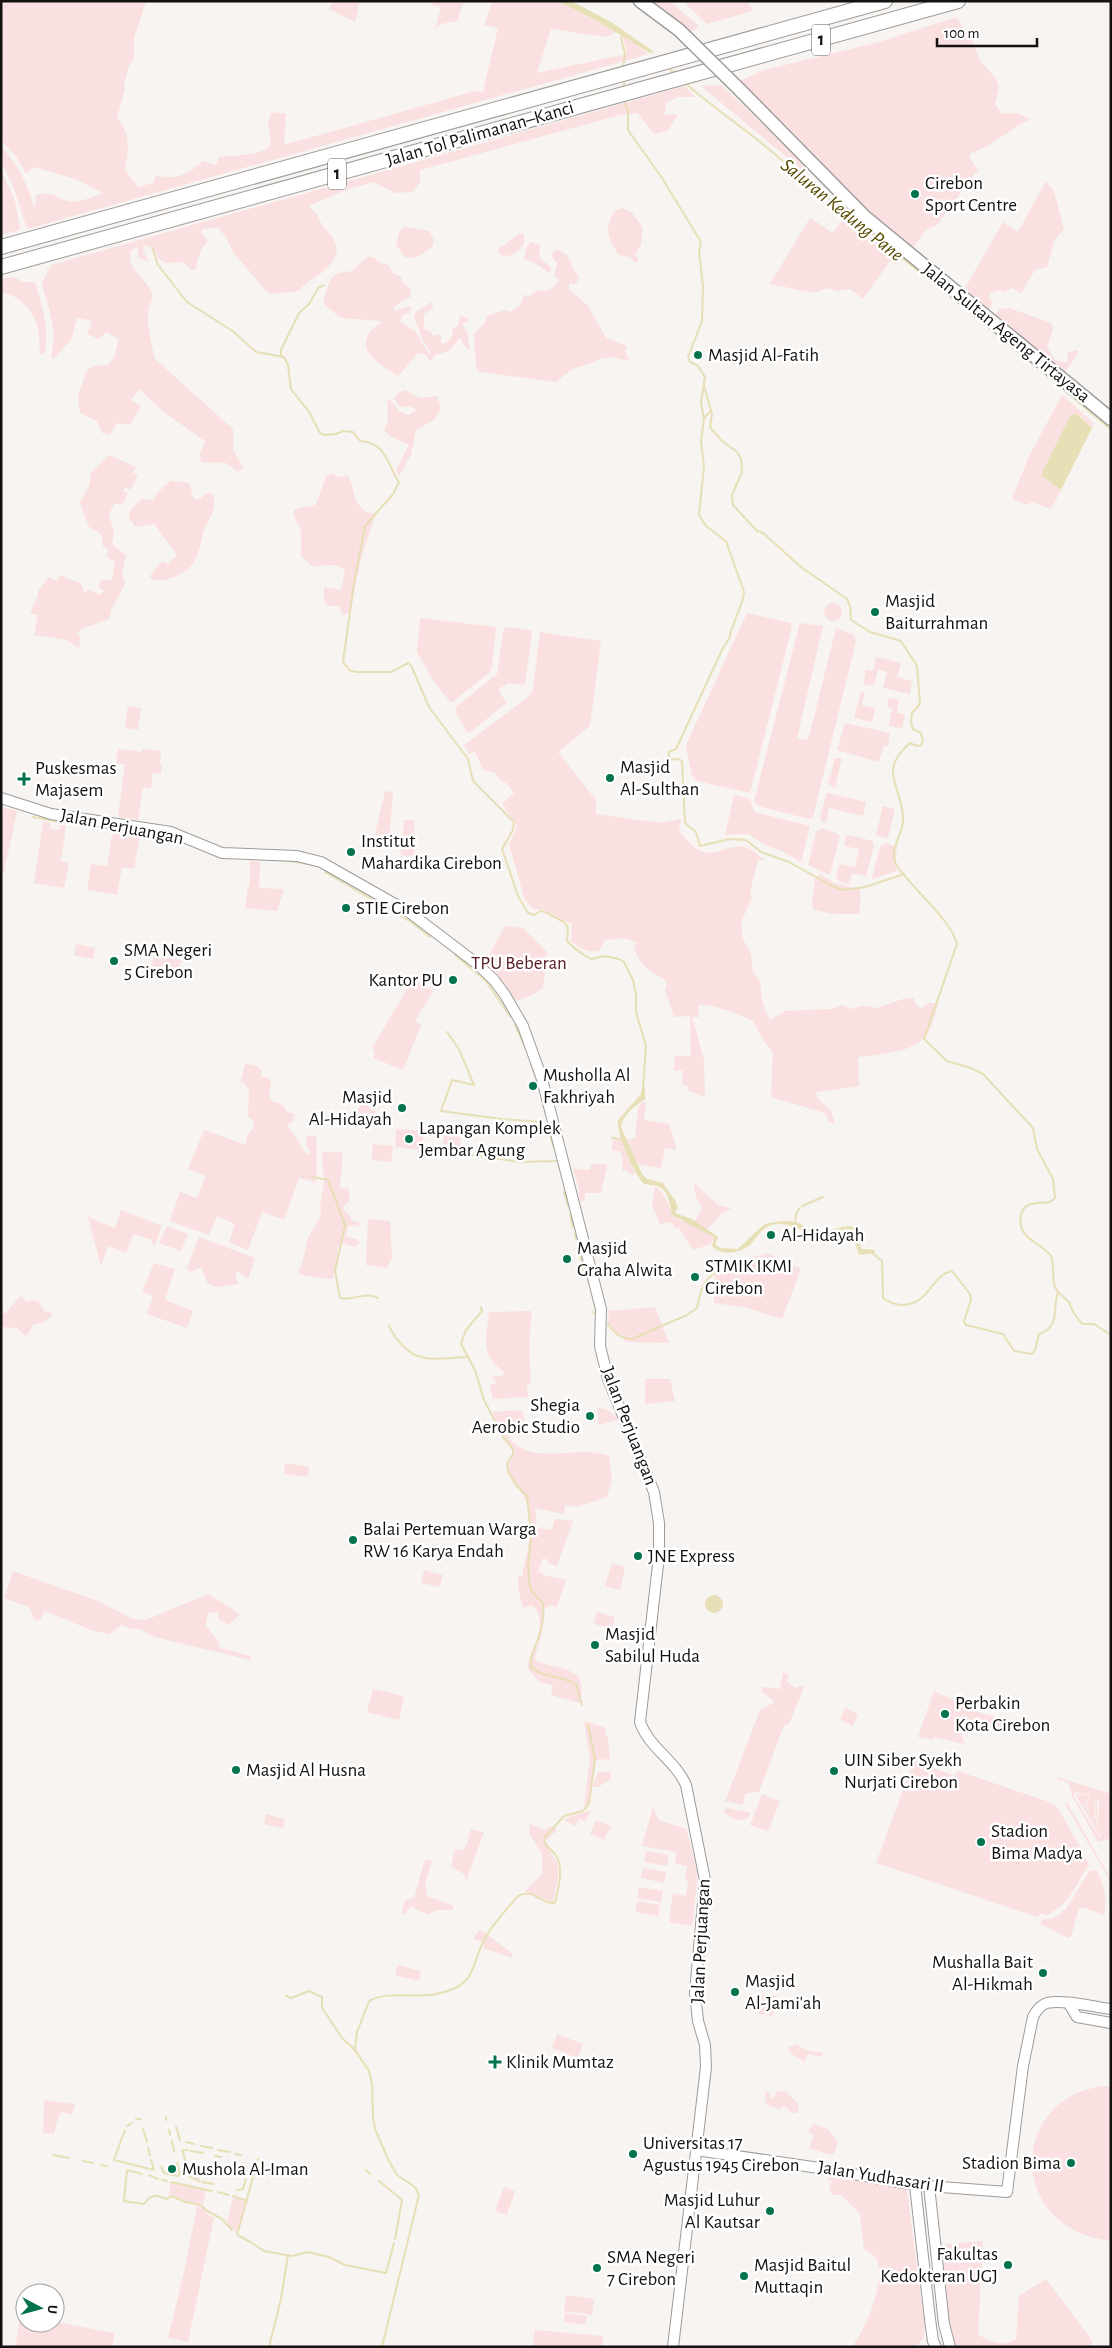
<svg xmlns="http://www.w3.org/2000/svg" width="1112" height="2348" font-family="'Alegreya Sans',sans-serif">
<rect width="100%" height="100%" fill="#f7f4f2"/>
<g fill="#fbe0e1" fill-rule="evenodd">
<path d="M1,1H146L134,38V59L129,66L124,84L125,89L117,118C132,137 128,148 125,170L138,187L153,183L156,175C175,181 189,174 203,161L216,165L219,157C230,155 267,157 271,143C272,139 269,135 269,131C267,124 269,118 272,112L286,114L284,145L475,91L483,92L498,28L484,25L493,1H554L564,4L616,32L607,37L551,29L537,73L627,54L623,36L649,54L27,229L15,191L1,161V147C19,164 27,185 35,209L36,195C55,192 51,195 67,201C77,204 93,197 103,193L78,180L33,167L26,174L16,156L1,140Z"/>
<polygon points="334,1 360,1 355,22 329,9"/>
<polygon points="433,1 464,1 457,21 441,24 435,28 441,7 432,5"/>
<polygon points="650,1 669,1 699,26 689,34 663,9"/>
<polygon points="688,1 749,1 752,11 707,24 686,4"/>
<path d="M956,17L972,40L980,60L996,79L999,87L995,105L1002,114L1017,113L1031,119C1010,128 992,147 971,153L969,157L979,172L975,173L937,225L926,230L912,249L874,219L738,82L764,70L876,43Z"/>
<polygon points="721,85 809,168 801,169 701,86"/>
<path d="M685,86L695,97H678L666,103L664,115L678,114L668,131L654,134L637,113L620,115L420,170V183L412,192L395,193L374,182L348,189L311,205L309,207L318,215C319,227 337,235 337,252C330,273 311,277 298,291L272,294L267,292L233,252L226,237L218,228L203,229L201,231L208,241C202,246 196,260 196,269L192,270L182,262L165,263L158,258L151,245L149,247L144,245L143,249L149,262L138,258V247L131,250C124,269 148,278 152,294C153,300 148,307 148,313C147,325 152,348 155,359L233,429V450L243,468L238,472L226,463L201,462L200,454L205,441L166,414L139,389L131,400L141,406L130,425L117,423L110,435L102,433L97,421L80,413L78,396L87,370L94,366L108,365L114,357L119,339L106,332L99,339L87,334L92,321L77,318L71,340L53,359L51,358C58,327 49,312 42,283L51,265Z"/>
<polygon points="1,170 15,201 20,228 19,230 1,235"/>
<polygon points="1046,181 1054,192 1064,229 1054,241 1047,267 1035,270 1021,293 1012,288 1004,292 998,290 990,293 989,299 993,303 988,311 964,290 1003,222 1018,232"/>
<path d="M623,208L632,213L643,228L641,245L635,254L639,261L635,262L629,257L619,255C611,242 604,233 611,218C614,212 616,209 623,208Z"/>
<polygon points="845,216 898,260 895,265 890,261 863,299 850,289 838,291 827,288 814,293 770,284 810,218 833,233"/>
<polygon points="404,227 429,231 434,240 432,247 417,257 406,258 396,245 399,232"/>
<path d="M520,233L524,234C528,248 510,262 498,253L499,248C508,244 512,238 520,233Z"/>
<path d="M532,242L540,246C538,260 541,259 551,267L550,273L533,262L524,259L527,246Z"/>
<path d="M557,249L567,255L573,269L579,277L576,284L569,283V289L588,306L606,338L627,346L625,351L629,361L611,357L599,359L592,363L572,369L556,382L480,372L476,368L474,334L484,324L487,316L505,310L510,312L520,305L524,295L530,296L538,290C550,292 553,289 559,280L554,276L557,263L551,255Z"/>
<path d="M367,257H373L380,263L389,265L393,273L401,277L403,283L410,288L411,297L400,302L394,308V311L409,306L411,307L410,312L402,316L400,322L415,331L429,354L431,353L423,341L414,316L417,311L432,302L433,308L424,314V329L430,331L433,336L441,334V343H446L452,337L453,329L458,326L460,316L468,318V321L462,324L467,332L470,350L463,345L462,340L459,339L449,351L435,355L430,362L426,355L418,353L398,376C384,367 355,352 370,332C373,328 379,326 381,321L341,318L325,305L323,300L331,278L338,273L352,271Z"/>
<path d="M14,277L23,282H35C42,305 49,328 45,352L41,355C38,348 40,342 39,335C38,316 20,293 1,293V279Z"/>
<polygon points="1009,308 1051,323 1053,328 1047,347 1055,360 1067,363 1068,352 1077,350 1078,353 1063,375 994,316 1000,309"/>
<polygon points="405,390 420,398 437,396 441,408 434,420 416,430 411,455 399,476 396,470 409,445 388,435 384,430 388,420 387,400 391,401 399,411 408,415 417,410 410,406 400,407 394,399 397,394"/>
<polygon points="1062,395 1094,423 1092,428 1080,415 1042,476 1061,490 1051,509 1032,502 1027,505 1012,499 1029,456"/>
<path d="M109,455L136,467L133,472L138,476L130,490L125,487L123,491L128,494L122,505L115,503L109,514L114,533L112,544L126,555L122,575L125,584L111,610L110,618C98,624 86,626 76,633L80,636L79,649L67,640L34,635L38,615L30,613L38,595V591L49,577L57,582L58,577L63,575L66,578L81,583L84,592L90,590L99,595L105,591L98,587L101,580H112L115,562L107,557L108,550L103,546L101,534L89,527L80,503L90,484V474Z"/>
<path d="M331,473L339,477L348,476C356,489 351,500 365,511C368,514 372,512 376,515C363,546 356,577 351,611L344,615L342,614L340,606H328L324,601V587L341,590L345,571C335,560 323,568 312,566L301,556V530L293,514L294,510C303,505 309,509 316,504L326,477Z"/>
<path d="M171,481L190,483L192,495L195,500L200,499L207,493H212C220,508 207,519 203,533C201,542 199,553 194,562C187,574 161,586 149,577L162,561L168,564L177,555L154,524L135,527L129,517C130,508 136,505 142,499L154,500L157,493Z"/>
<circle cx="833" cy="612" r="9"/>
<polygon points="747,613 790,623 792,626 750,793 697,781 692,776 686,745"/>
<polygon points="420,618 496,627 492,666 489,673 451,703 435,683 417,652"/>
<polygon points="800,623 823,626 797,738 806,740 809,737 836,628 854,635 856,641 813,817 809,819 758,806 754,801"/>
<polygon points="504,627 530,630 532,632 525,685 508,683 498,690 507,703 470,732 467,732 456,713 456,707 497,674"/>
<path d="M540,632L601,641L590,726L558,752L596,800V814L661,823L681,819L679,831C693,848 703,859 725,849C731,847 739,845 745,847C752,849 759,856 765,860H758L750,892L752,898L741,922L743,939L751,954L753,973L761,982C759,996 764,1008 770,1020L785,1011L832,1009L842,1005L853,1009L862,1006L877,1008L906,998H914L916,1005L921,1008C928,1003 930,1001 938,1005C935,1014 933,1023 929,1031C917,1054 879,1054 858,1057L859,1086L816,1092L818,1099L831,1111L835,1123L829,1122L825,1113L771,1097L773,1052L765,1043L753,1021C738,1014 716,1004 698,1005L699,1017H692L704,1060L705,1097L688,1091L689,1086L682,1085L683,1071L674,1070L675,1056H691L690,1016L674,1017L665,990L667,984C664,977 661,978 655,974C645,969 638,959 634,949L637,942L623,938L605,940L599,951C587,952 580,949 571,941L572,924L544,910L533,909L525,900L509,845L517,826L502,804L514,793L505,782H502L495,773L483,770L475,751L469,754L464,745L528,697L533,690Z"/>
<polygon points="876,657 901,663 897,677 912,681 910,694 883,688 887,672 878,669 874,686 863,684 866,670 873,671"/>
<polygon points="861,691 865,692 862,705 875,708 872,722 854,718"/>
<polygon points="889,698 899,700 897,713 905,715 902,728 889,726 892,709 887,707"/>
<polygon points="128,706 141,708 138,730 125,728"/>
<polygon points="845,723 890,733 888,746 884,745 879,762 837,750"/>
<polygon points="118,749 141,752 142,749 161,751 160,764 162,765 161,774 153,773 151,788 143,787 138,820 118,817 125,764 116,763"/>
<polygon points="835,758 842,758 835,788 828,784"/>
<polygon points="385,791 393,792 389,842 374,839"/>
<polygon points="827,793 866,802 863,816 829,808 826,823 821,821 820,816"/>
<polygon points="734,795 750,799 754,812 810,826 801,862 782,851 765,845 748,834 725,835"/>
<polygon points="883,806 895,809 888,838 876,835"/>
<polygon points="2,807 17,811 4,872 1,872"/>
<polygon points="404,820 414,820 415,857 401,855"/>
<polygon points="43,822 50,823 50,829 59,830 60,825 66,826 61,861 69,863 64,888 34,883"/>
<polygon points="822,828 840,835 830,875 808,865 816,832"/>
<polygon points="113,831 140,835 134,869 122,867 117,895 87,890 91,864 107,866"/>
<polygon points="850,835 872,841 874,845 866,876 852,873 849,884 839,881 836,877 840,864 855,867 859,849 844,846 846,836"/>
<polygon points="886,843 897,847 895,864 897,871 872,879 880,847"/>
<polygon points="250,861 260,862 259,888 284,889 277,911 245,908 248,887 250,886"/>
<polygon points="821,874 834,883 859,889 861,895 859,914 833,914 814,910 812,903 815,878"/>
<polygon points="505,926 523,928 547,952 543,988 530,996 516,1001 484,964"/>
<polygon points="76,944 95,948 93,959 74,955"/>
<polygon points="154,955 181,960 178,975 151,970"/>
<polygon points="413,979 433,991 415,1021 421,1025 403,1070 373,1058 375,1052 372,1048"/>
<path d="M245,1064L254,1065L262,1070L261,1077L269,1078L271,1083L269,1096L272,1101L283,1105L287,1112L295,1114L292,1122L287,1125C294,1134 301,1148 308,1155L310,1152L306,1145L307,1136H316C317,1139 317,1179 316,1183L299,1178L284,1220L262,1212L248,1250L229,1242L235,1224L217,1216L209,1235L170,1221L180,1192L197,1198L206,1176L188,1169L204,1130L246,1145L247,1136L254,1127L253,1120L248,1116L249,1091L245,1083L235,1081H241Z"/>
<polygon points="362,1102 376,1111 372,1121 353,1117"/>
<polygon points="642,1102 646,1103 644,1120 669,1124 677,1150 665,1148 661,1168 638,1164 627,1140 635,1138 638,1108"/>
<polygon points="396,1129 424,1131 422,1150 395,1147"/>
<polygon points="444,1134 461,1137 459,1153 443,1150"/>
<polygon points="621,1139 622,1142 635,1174 632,1175 626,1170 622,1171 623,1160 620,1151 612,1151 613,1140"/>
<polygon points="373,1144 393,1146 391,1162 372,1160"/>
<polygon points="322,1151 329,1153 337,1151 343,1154 340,1185 341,1188 349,1189 349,1201 342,1209 349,1214 352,1221 359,1222 360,1227 351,1225 348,1227 346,1236 358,1240 359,1243 355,1247 343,1243 338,1246 335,1271 332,1279 305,1276 298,1272 302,1264 308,1238 321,1216 320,1205 324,1184"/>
<path d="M591,1164H607C607,1175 601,1182 602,1193H585V1201H580L578,1193H580L573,1169L590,1170Z"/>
<path d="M694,1183L718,1205L732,1209L721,1214L707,1230L714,1235L711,1244L694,1250L684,1237L679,1227L675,1229L672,1222L660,1224L652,1205L655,1187C666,1194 668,1203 672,1215L681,1221L694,1224L702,1207L696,1197Z"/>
<polygon points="121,1210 162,1226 155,1245 151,1243 152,1240 133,1234 126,1253 108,1246 101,1266 87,1213 90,1218 115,1228"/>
<polygon points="368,1219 390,1221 392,1258 387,1268 366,1265"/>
<polygon points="167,1226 188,1234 181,1251 159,1243"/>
<polygon points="199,1237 255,1258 248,1279 236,1271 236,1278 239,1284 215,1287 207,1282 201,1267 191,1272 187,1268"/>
<polygon points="767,1253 801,1269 782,1319 748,1308 714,1303 715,1275 739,1266 750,1258"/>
<polygon points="154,1263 175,1269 165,1300 193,1311 187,1328 147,1314 153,1296 142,1292"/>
<polygon points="21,1295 27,1303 31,1300 38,1301 45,1312 51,1311 52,1316 43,1323 33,1325 29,1333 25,1336 17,1328 1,1327 1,1313 6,1313"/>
<polygon points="655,1307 669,1343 626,1342 608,1323 609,1311"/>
<path d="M532,1311L529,1345L531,1383L527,1384L528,1397L493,1399L490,1385L496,1383L492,1376H503L504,1372C480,1355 486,1338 489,1312Z"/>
<polygon points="645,1379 670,1379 675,1401 645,1404"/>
<polygon points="597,1408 606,1409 619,1419 599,1425"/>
<path d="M522,1410L524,1421L509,1438C528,1461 559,1452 586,1452C594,1452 601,1454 609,1456L612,1480L607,1497L577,1507L565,1505L564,1514L535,1508L537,1528L552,1530L555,1519L573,1521L557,1566L548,1563V1560L543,1558L538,1572L543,1573V1575L566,1580L557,1607L551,1605L545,1608L542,1633L534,1660C558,1672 590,1663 580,1703L551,1695L553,1685L539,1682L527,1667C532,1649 551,1618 531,1605L523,1608L518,1588V1576H522L523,1572C527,1549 537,1520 524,1498C518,1486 511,1479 507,1466L512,1459V1447L503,1437L492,1412Z"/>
<polygon points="285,1463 309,1467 308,1477 284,1474"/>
<polygon points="612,1563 625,1567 620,1590 605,1586"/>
<polygon points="424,1570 443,1575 440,1587 421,1583"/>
<polygon points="13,1571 98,1601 133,1619 146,1620 208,1594 240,1614 229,1625 218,1619 219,1612 208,1613 205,1627 208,1628 218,1641 220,1648 251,1656 250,1660 155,1637 140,1629 131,1629 122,1625 109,1634 91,1630 45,1611 40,1620 35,1621 29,1607 4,1598"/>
<polygon points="597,1612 615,1617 612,1629 594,1624"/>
<polygon points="783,1672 789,1675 786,1681 796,1688 805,1685 789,1724 784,1725 759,1792 746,1793 742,1805 727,1801 724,1804 760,1710 775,1702 761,1691 762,1687 780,1689"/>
<polygon points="373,1689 404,1696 399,1720 367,1712"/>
<polygon points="934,1691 981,1713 1015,1722 1011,1730 986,1723 979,1726 973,1721 963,1719 960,1732 965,1744 934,1737 933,1740 918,1737"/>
<polygon points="845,1708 858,1714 853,1726 840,1720"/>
<polygon points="584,1721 606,1728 605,1735 608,1737 610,1760 598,1759 594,1762 589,1801 586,1807 584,1807 590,1758"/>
<polygon points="914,1761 955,1776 958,1771 1052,1803 1058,1808 1089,1864 1072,1893 1063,1904 1048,1915 1041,1914 1037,1917 876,1863"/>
<polygon points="598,1772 610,1772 611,1779 598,1787 592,1787"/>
<path d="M1057,1777L1111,1794V1838L1098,1842L1072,1796L1069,1784L1065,1781L1058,1780ZM1075,1792L1090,1796L1086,1806L1092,1819L1095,1817L1094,1800L1099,1801L1098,1822L1096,1825L1102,1833L1100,1836L1101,1840L1074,1797Z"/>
<polygon points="762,1794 780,1801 768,1831 750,1825"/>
<polygon points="1075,1794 1089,1796 1085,1806 1092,1820 1096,1818 1095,1801 1097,1802 1097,1821 1095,1825 1101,1833 1099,1835"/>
<polygon points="1067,1803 1111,1879 1111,1882 1065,1804"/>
<polygon points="653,1807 659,1820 686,1829 698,1873 692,1926 669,1922 673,1893 686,1896 688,1881 685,1877 687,1866 675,1864 676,1852 642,1846"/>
<path d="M727,1807C734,1811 742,1810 750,1812V1816L745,1820L734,1819L723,1812Z"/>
<path d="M591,1810L598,1813L591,1811L585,1822L579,1819L575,1826L564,1820C572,1814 582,1815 591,1810Z"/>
<polygon points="266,1814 285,1819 283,1828 264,1824"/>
<polygon points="596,1820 611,1826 604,1840 590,1834"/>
<polygon points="530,1824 545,1830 551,1826 557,1830 546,1840 543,1840 558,1864 558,1878 553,1902 525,1891 542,1874 542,1854 529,1833"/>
<polygon points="471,1829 484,1832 466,1881 464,1874 451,1867 455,1850 463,1850 467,1844"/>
<polygon points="646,1851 669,1855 667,1866 644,1862"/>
<polygon points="425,1860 432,1860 425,1884 427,1896 454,1906 452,1910 437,1910 428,1915 410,1906 405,1915 402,1912 405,1900 414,1898"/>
<polygon points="643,1868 666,1872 664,1883 641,1878"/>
<path d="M1093,1870L1097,1871C1104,1886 1108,1899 1104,1915L1085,1908H1079L1072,1934L1068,1938L1040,1924L1043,1919H1053L1066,1909L1089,1872Z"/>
<polygon points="639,1887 663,1891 661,1902 637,1898"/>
<polygon points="637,1901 660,1905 658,1916 635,1912"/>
<path d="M479,1930C488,1933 504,1948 513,1954L512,1958L483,1948L484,1942L473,1939Z"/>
<polygon points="398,1965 421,1971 419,1981 395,1975"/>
<polygon points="761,1994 777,1996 773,2016 758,2014"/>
<polygon points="557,2034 583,2044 577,2058 552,2048"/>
<path d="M796,2044C804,2051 811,2052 822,2052L823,2057L808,2054L804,2062L789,2052V2047Z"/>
<path d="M1111,2086V2241C1000,2228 1012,2088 1111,2086Z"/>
<polygon points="766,2091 769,2092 771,2098 775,2097 776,2091 787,2092 799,2105 797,2113 791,2113 788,2108 783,2106 780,2109 769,2106 767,2102 765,2104"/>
<polygon points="44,2100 75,2104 72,2115 63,2112 59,2114 54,2134 43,2133"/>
<polygon points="813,2124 827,2128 838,2142 834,2154 831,2155 809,2148 814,2136 808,2131"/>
<polygon points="187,2164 202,2168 199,2181 190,2177"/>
<path d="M830,2174L903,2188L907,2191L925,2327L924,2337L916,2347H852C866,2329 887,2280 876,2258C873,2254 868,2251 864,2249L860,2214L841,2195H833L829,2189L832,2182L827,2179Z"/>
<polygon points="171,2182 206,2190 203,2204 185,2202 172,2195 168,2198"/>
<polygon points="504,2187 515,2191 507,2215 495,2211"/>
<polygon points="233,2196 246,2202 237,2234 227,2223"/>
<polygon points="197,2206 202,2207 209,2216 214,2217 188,2342 168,2338 185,2268"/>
<path d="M983,2241L978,2334C990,2342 1003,2348 1016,2339L1019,2296L1046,2279L1092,2340V2347H956L949,2326L940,2245Z"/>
<polygon points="566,2295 594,2299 592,2315 564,2311"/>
<polygon points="565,2313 587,2316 585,2325 564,2322"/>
<polygon points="21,2315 25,2316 25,2323 55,2322 115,2333 112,2347 15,2347"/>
<polygon points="535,2330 603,2336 603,2347 532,2347"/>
</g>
<g fill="#e7dfb5">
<path d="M556,1H571L611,22L654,52L650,53C619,34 589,15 556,1Z"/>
<polygon points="1076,413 1092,428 1061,490 1042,476 1042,473 1070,416"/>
<path d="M642,1088H645V1100C636,1104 622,1116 621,1127L642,1174L647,1179L663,1183L676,1202L678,1208L675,1213L692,1219L718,1237L715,1244L720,1248L738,1249C745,1243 760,1226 766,1224C776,1221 792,1219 801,1224C807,1228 810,1233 817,1233C827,1233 848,1222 854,1228C859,1232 858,1243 862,1249L875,1250L874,1253L859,1255L851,1231L849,1229C840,1230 837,1240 829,1239C807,1239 788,1215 767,1227C760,1231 757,1238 751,1244C741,1253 722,1257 712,1246L714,1237L672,1215C669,1204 670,1190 657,1186C652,1185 648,1185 644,1184C633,1172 617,1136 618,1120L641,1094Z"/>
<circle cx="714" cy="1604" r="9"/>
</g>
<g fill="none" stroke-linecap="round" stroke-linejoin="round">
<g stroke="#e7dfb5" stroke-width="2">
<polyline points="623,35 621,38 625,54 623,67"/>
<polyline points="668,68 676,74"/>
<polyline points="624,81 624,87"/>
<path d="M685,83C712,107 743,127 771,151C883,245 1000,333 1111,430"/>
<polyline points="624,102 628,110 628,130 662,178 701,242 699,252 703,286 702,321 688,357 690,362 698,366 705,377 701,403 704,419 701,441 704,466 699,515 706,526 726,541 744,592 743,599 730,634 730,637 722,650 676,749 669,752 668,760 679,759 682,761 685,823 696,832 700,846 730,839 746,840 761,852 789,862 834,887 844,890 865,887 904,874"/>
<path d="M152,247L158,265L187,302L234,332L256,352L284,357L288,365L291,389L309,412L320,433L324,435L336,434L343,431L353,432L360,441C386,442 387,464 399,482L393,494L365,526L354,583L343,662L349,670L356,672H391L408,663L411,665L429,707L468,759L473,781L514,822L513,830L502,849L518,896L528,913L534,915L541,911L545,912L564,922L568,928L567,941C574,949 582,954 591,959L605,956L619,959L624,962L633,980L636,995V1012L646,1046L643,1088"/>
<polyline points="281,355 281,350 299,313 309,304 318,288 324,285"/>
<path d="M704,386L712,414L710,427L721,440L737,452L741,459L742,472L732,495L733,505L757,531L763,533L801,567L847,599L850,606L851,620L870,632L901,641L917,666L920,704L912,713L911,723L913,729L921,733L923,740L921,745L917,746L910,743L907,746C878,773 903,787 903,819C904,834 887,851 897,866C912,888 952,921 957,944L924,1039L947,1061L971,1068L983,1074L1033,1128L1037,1149L1053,1179L1055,1198L1050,1202C1038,1204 1025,1200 1021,1215C1016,1239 1041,1242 1052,1257L1054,1285L1058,1292"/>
<polyline points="704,418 711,411"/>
<polyline points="33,817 65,823"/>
<polyline points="113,830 119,831"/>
<polyline points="163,837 175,840"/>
<polyline points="283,861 286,861"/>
<polyline points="289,861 309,864"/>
<polyline points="325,872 411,922 430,937"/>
<polyline points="455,955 485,980 510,1016"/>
<polyline points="515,1025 527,1051"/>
<polyline points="447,1032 459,1049 474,1085 452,1080 441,1111 502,1119 541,1122"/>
<polyline points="530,1061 540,1090"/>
<polyline points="543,1104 545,1112"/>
<polyline points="548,1123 553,1146"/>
<polyline points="612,1138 622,1139"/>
<polyline points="425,1148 520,1162 557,1161"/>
<path d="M312,1177L328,1180L345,1225L335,1271L340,1298C353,1301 366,1291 378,1298"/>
<polyline points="564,1192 568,1206"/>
<polyline points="802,1206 823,1197"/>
<polyline points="570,1215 573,1227"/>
<polyline points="795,1224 796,1214 800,1208"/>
<polyline points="575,1234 576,1239"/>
<polyline points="578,1247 585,1275"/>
<path d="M872,1253L882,1261L883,1298C888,1302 894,1304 901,1305C930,1305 931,1275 952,1271L970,1294L971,1300L964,1321L966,1325L1003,1334L1014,1351L1032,1354L1035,1350L1039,1334C1061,1327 1052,1309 1058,1292L1070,1303C1070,1308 1078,1319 1082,1324H1094L1111,1335"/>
<path d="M481,1307L482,1311L466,1330L461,1344L475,1370L484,1400L503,1437L513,1449V1454L507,1464L508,1471L516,1485L527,1496L528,1503L531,1538L528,1566L529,1582L532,1592L543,1603C544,1613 542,1626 539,1636C536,1645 529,1657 531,1667C544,1679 561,1675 576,1684L582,1705"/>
<polyline points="593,1312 594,1313"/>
<path d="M608,1324C615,1334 620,1338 632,1339L687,1315L697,1308C700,1294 703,1277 718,1272"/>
<path d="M389,1325C391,1333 396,1338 402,1345C421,1366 444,1357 469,1357"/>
<polyline points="286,1996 291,1998 309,1991 322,1997 322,2008 342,2038 355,2050 369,2071 372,2084 373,2117 375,2129 388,2159 397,2175 415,2187 419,2195 382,2347"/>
<path d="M355,2050L357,2032L369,2001C389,1990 414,1999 436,1994C480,1985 468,1967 487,1935C495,1921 508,1908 518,1896C533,1887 541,1905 555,1903C558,1889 565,1867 555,1854C551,1849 544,1846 544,1838L564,1816L583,1811L589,1804L595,1759L588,1724"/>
<polyline points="166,2116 166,2120"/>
<polyline points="136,2119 141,2119"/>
<polyline points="127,2126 132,2123"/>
<polyline points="176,2127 180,2140"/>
<polyline points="143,2129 147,2142"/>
<polyline points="125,2130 114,2160 154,2170 151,2160"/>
<polyline points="169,2130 170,2135"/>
<polyline points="172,2141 174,2151"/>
<polyline points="186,2142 194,2144"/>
<polyline points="201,2146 212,2148"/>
<polyline points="148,2148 150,2156"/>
<polyline points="188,2150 183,2150 183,2152 189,2176 199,2181"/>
<polyline points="218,2150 230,2152"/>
<polyline points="191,2151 203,2153"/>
<polyline points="235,2154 241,2155"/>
<polyline points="53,2155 69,2158"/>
<polyline points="215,2156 221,2157"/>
<polyline points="83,2161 93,2163"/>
<polyline points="101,2165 107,2166"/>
<polyline points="161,2167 164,2173 178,2176 180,2174 177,2163"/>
<polyline points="366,2170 370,2174"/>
<path d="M142,2174L127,2170L124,2201L144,2204C152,2193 156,2195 167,2199L172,2196L185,2202L201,2205L207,2211L222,2219L232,2230"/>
<polyline points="149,2175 158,2179"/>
<polyline points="162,2180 167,2181"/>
<polyline points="379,2181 402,2200 395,2239"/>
<polyline points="171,2182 212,2191"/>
<polyline points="202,2182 213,2184"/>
<polyline points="237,2190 243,2189 246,2179"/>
<polyline points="218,2192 229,2195"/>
<polyline points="233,2196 247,2201"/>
<polyline points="237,2235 258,2159"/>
<polyline points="239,2236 250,2242"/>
<polyline points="252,2243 264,2251 292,2256 307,2252 329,2257 345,2265 386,2273 394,2243"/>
<polyline points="269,2347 281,2299 288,2255"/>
</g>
<g stroke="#9e9c9a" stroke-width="12">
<g id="minor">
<path d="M1,798L51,814L171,832L222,853L297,856L321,862L409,912L476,963L494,980L505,995L523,1026L542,1079L601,1309L600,1346L608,1379L654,1492L659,1523V1556L640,1722C649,1748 675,1760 686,1785L705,1880L695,1993L698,2021L705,2045L706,2067L673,2347"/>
<polyline points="1069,2004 1077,2017 1111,2023"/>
<path d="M696,2150L826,2169L915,2185L1007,2192L1023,2066L1033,2017C1036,2011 1040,2005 1047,2003C1063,1999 1094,2007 1111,2009"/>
<polyline points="915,2185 930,2319 933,2341 936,2347"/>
<polyline points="929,2186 944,2324 950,2347"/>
</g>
</g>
<g stroke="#9e9c9a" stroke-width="15">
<g id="major">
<polyline points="640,1 679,30"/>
<polyline points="740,90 865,217 1111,419"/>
</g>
</g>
<g stroke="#9e9c9a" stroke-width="16">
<g id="highway">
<polyline points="1,247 885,1"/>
<polyline points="1,267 958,1"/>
</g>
</g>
<use href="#minor" stroke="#fff" stroke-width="10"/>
<use href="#major" stroke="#fff" stroke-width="12"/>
<use href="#highway" stroke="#fff" stroke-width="14"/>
<g stroke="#9e9c9a" stroke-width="15" stroke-linecap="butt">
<polyline id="major-bridge" points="679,30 740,90"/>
</g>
<use href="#major-bridge" stroke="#fff" stroke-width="12"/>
</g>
<g fill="#02734d" stroke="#fff" stroke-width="2">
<circle cx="915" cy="194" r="5"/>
<circle cx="698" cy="355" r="5"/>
<circle cx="875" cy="612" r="5"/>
<circle cx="610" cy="778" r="5"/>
<path d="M21.5 771.5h5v5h5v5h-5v5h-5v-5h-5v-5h5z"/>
<circle cx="351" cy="852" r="5"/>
<circle cx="346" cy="908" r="5"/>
<circle cx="114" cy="961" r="5"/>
<circle cx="453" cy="980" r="5"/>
<circle cx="533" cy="1086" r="5"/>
<circle cx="402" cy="1108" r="5"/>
<circle cx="409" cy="1139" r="5"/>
<circle cx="771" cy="1235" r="5"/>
<circle cx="567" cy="1259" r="5"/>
<circle cx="695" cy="1277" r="5"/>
<circle cx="590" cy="1416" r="5"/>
<circle cx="353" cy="1540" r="5"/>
<circle cx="638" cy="1556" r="5"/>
<circle cx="595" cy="1645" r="5"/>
<circle cx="945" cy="1714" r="5"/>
<circle cx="236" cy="1770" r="5"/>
<circle cx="834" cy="1771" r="5"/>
<circle cx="981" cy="1842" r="5"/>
<circle cx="1043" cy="1973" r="5"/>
<circle cx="735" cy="1992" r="5"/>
<path d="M492.5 2054.5h5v5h5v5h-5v5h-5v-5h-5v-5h5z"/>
<circle cx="633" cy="2154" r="5"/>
<circle cx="1071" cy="2163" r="5"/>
<circle cx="172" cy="2169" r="5"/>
<circle cx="770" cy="2211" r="5"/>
<circle cx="1008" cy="2265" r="5"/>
<circle cx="597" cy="2268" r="5"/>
<circle cx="744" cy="2276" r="5"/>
</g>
<g text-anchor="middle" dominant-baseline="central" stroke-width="5" stroke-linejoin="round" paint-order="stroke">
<g fill="#fff" stroke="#5a5958" stroke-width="1">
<rect x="812" y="24.5" width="18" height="31" rx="4"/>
<rect x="328" y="158.5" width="18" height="31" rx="4"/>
</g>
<g font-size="18" font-weight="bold" fill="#131211">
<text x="821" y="40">1</text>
<text x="337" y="174">1</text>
</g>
<g font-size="19" fill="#131211" stroke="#fff">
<text transform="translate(480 134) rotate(-16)">Jalan Tol Palimanan–Kanci</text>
<text transform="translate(1006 333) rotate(39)">Jalan Sultan Ageng Tirtayasa</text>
<text transform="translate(122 827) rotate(11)">Jalan Perjuangan</text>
<text transform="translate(629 1426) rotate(69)">Jalan Perjuangan</text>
<text transform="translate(701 1941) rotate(-87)">Jalan Perjuangan</text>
<text transform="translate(881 2177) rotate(9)">Jalan Yudhasari II</text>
</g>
<g font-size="19" fill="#131211" stroke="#fff" text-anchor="start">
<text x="925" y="183">Cirebon<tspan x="925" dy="22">Sport Centre</tspan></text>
<text x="708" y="355">Masjid Al-Fatih</text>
<text x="885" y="601">Masjid<tspan x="885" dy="22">Baiturrahman</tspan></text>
<text x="620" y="767">Masjid<tspan x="620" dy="22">Al-Sulthan</tspan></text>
<text x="35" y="768">Puskesmas<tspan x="35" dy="22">Majasem</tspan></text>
<text x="361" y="841">Institut<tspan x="361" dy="22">Mahardika Cirebon</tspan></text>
<text x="356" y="908">STIE Cirebon</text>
<text x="124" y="950">SMA Negeri<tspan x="124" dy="22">5 Cirebon</tspan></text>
<text x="443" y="980" text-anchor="end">Kantor PU</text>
<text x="543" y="1075">Musholla Al<tspan x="543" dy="22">Fakhriyah</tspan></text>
<text x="392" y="1097" text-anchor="end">Masjid<tspan x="392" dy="22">Al-Hidayah</tspan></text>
<text x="419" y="1128">Lapangan Komplek<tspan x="419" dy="22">Jembar Agung</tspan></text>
<text x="781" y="1235">Al-Hidayah</text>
<text x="577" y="1248">Masjid<tspan x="577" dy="22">Graha Alwita</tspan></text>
<text x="705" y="1266">STMIK IKMI<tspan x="705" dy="22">Cirebon</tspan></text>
<text x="580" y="1405" text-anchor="end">Shegia<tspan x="580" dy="22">Aerobic Studio</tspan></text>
<text x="363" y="1529">Balai Pertemuan Warga<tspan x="363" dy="22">RW 16 Karya Endah</tspan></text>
<text x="648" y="1556">JNE Express</text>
<text x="605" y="1634">Masjid<tspan x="605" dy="22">Sabilul Huda</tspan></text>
<text x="955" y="1703">Perbakin<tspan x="955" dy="22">Kota Cirebon</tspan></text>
<text x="844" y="1760">UIN Siber Syekh<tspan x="844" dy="22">Nurjati Cirebon</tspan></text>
<text x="246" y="1770">Masjid Al Husna</text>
<text x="991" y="1831">Stadion<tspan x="991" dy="22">Bima Madya</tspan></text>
<text x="1033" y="1962" text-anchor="end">Mushalla Bait<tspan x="1033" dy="22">Al-Hikmah</tspan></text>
<text x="745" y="1981">Masjid<tspan x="745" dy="22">Al-Jami'ah</tspan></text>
<text x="506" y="2062">Klinik Mumtaz</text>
<text x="643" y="2143">Universitas 17<tspan x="643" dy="22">Agustus 1945 Cirebon</tspan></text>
<text x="1061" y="2163" text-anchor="end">Stadion Bima</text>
<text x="182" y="2169">Mushola Al-Iman</text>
<text x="760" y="2200" text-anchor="end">Masjid Luhur<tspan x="760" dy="22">Al Kautsar</tspan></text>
<text x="998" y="2254" text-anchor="end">Fakultas<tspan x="998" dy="22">Kedokteran UGJ</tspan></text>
<text x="607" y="2257">SMA Negeri<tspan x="607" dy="22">7 Cirebon</tspan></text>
<text x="754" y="2265">Masjid Baitul<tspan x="754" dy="22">Muttaqin</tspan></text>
</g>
<g font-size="19" fill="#5a2029" stroke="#fff">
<text x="519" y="963">TPU Beberan</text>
</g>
<g font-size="20" font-style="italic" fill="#574b00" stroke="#fff">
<text transform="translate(842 210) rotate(39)">Saluran Kedung Pane</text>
</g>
</g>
<rect width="1112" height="2348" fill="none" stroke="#131211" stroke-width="5"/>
<g transform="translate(40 2308) rotate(96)"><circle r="24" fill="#ffffff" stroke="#a1a0a0"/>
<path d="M0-4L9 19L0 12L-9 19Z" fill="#02734d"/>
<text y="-8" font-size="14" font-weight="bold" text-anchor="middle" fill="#131211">U</text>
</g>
<path d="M937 38v8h100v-8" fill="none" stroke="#131211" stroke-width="2.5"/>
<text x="944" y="38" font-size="15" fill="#131211" stroke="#ffffff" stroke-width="4" paint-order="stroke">100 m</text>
</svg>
